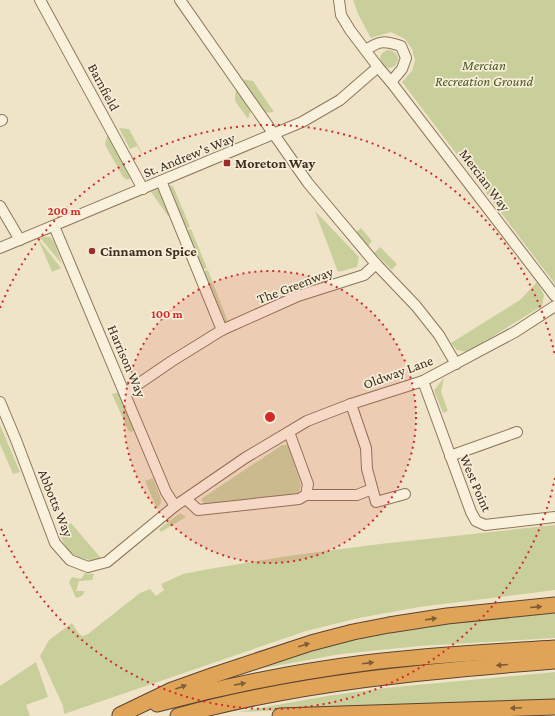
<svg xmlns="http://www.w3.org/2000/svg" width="555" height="716" font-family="'Crimson Pro',serif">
<rect width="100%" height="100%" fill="#f0e4c8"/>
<g fill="#c9cf9b">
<polygon points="353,0 555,0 555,284 402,82 412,71 415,60 412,49 405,39 391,32 371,38 358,14"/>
<circle cx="389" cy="59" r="9"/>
<polygon points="241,79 253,81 274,112 264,113"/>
<polygon points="236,86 251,110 248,119 235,101"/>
<polygon points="119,128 129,129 142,153 141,153 137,146 130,149"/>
<polygon points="108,132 132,177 128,180 123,177 105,145"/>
<polygon points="169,185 173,186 190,227 186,229"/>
<polygon points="160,188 171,215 168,216 151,192"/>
<polygon points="315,211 359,257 357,267 338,272"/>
<polygon points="361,228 372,241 368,246 355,233"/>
<polygon points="191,229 207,268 203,269 187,230"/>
<polygon points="45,237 50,237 54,242 62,264 40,238"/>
<polygon points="38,239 61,268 52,272"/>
<polygon points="380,247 397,264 392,270 374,253"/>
<polygon points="208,270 228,322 225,322 204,271"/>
<polygon points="537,282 544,295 542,306 467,352 457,350 451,343 520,300"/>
<polygon points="444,378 441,392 448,411 443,413 434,390"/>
<polygon points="120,392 137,429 131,432 128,430 112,394"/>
<polygon points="0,425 20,472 13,474 0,444"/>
<polygon points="282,445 288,445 301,485 299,492 290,495 205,505 201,499"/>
<polygon points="153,478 161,499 161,503 157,509 145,481"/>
<polygon points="180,513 186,517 161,532 159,529"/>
<path d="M71,523L100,557V560C77,561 67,554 59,532Z"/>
<polygon points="555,525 555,590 419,607 359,618 306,631 64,714 63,706 40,656 49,640 72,623 79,634 83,636 88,634 140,593 150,589 156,596 164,590 161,584 183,574 209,569 288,556 380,544"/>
<polygon points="85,573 94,574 92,580 79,581 76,591 85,591 82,596 76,598 69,582 72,577 81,579"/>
<polygon points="555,613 555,638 420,646 341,654 252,670 256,667 342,641 443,622 443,624"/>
<polygon points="36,662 48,697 26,705 30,716 0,716 0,686"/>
<polygon points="555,672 555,701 238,712 327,696 385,688"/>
</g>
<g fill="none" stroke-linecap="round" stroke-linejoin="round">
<g stroke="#8d765c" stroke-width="12">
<g id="minor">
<polyline points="40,0 143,189"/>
<polyline points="180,0 308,183 376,264 416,306 439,335 456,364"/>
<polyline points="339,0 341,15 350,30 378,67 391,82 555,296"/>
<path d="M366,50C380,40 385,41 401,46L406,58L402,69L391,82"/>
<polyline points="0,121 2,120"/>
<polyline points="161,181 222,330"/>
<polyline points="0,206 20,240"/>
<polyline points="54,226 166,492 175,506"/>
<polyline points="0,248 302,122 340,100 378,67"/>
<polyline points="423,381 471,512 476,521 485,525 555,517"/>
<polyline points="125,393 172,361 222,330 298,296 364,275 376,264"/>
<polyline points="0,402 16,440 55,543 70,560 88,567 107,562 175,506 245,458 307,421 351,404 423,381 515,332 555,306"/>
<polyline points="351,404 366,448 367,469 376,502 405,494"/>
<polyline points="450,456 517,432"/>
<polyline points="306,495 357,495 367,491"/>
<polyline points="186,499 198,510 299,499 306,495 308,484 289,432"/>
</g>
</g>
<g stroke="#5b4430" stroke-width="17">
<g id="highway">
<path d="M157,704C225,686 295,672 365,663C428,655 492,652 555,648"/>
<polyline points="120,715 172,690 214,675 311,643 353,632 389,625 447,616 555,605"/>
<path d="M178,716C301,682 428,671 555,661"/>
<polyline points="280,716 555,707"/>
</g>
</g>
<use href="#minor" stroke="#faf1dc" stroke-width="10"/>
<use href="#highway" stroke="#e0a458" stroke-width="15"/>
</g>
<defs><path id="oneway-solid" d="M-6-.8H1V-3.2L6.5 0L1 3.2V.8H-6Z"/></defs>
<g fill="#7e5d36">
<use href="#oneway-solid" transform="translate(536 607) rotate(-5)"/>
<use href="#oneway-solid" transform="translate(431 619) rotate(-8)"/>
<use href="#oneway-solid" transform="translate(304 645) rotate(-17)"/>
<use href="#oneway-solid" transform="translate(368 663) rotate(-7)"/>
<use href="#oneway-solid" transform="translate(502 665) rotate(175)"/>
<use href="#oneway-solid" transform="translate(240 684) rotate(-11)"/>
<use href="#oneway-solid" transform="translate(181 687) rotate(-20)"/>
<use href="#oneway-solid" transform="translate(516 708) rotate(178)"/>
</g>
<circle cx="270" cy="417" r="146" fill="#d62828" fill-opacity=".12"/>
<g fill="none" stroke="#d62828" stroke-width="2" stroke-dasharray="2 4">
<circle cx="270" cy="417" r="146"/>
<path d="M555 478A291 291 0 0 1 0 526M0 308A291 291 0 0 1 555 356"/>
</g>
<g fill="#9e2a2b" stroke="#f7eed8" stroke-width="1.5">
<rect x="223" y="159" width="8" height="8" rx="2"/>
<circle cx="92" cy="251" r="4"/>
</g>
<g text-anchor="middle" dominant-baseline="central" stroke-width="3.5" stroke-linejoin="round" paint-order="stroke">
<g font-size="14" font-style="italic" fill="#4d5a26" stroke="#f7eed8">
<text x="484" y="65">Mercian<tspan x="484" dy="16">Recreation Ground</tspan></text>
</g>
<g font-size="14" fill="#3d2e20" stroke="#f7eed8">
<text transform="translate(104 87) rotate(62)">Barnfield</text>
<text transform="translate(189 155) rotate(-22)">St. Andrew's Way</text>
<text transform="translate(485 180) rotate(53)">Mercian Way</text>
<text transform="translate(295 285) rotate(-21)">The Greenway</text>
<text transform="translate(127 361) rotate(67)">Harrison Way</text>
<text transform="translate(398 372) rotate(-20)">Oldway Lane</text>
<text transform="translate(476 483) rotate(67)">West Point</text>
<text transform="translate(56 503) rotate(68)">Abbotts Way</text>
</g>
<g font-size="14" font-weight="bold" fill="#3d2e20" stroke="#f7eed8" text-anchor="start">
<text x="235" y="163">Moreton Way</text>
<text x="100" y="251">Cinnamon Spice</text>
</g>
</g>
<circle cx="270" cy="417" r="6" fill="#d62828" stroke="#f7eed8" stroke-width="2"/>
<g font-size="12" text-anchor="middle" font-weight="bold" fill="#d62828" stroke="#f7eed8" stroke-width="3.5" stroke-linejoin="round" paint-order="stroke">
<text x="64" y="215">200 m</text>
<text x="167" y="318">100 m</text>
</g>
</svg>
